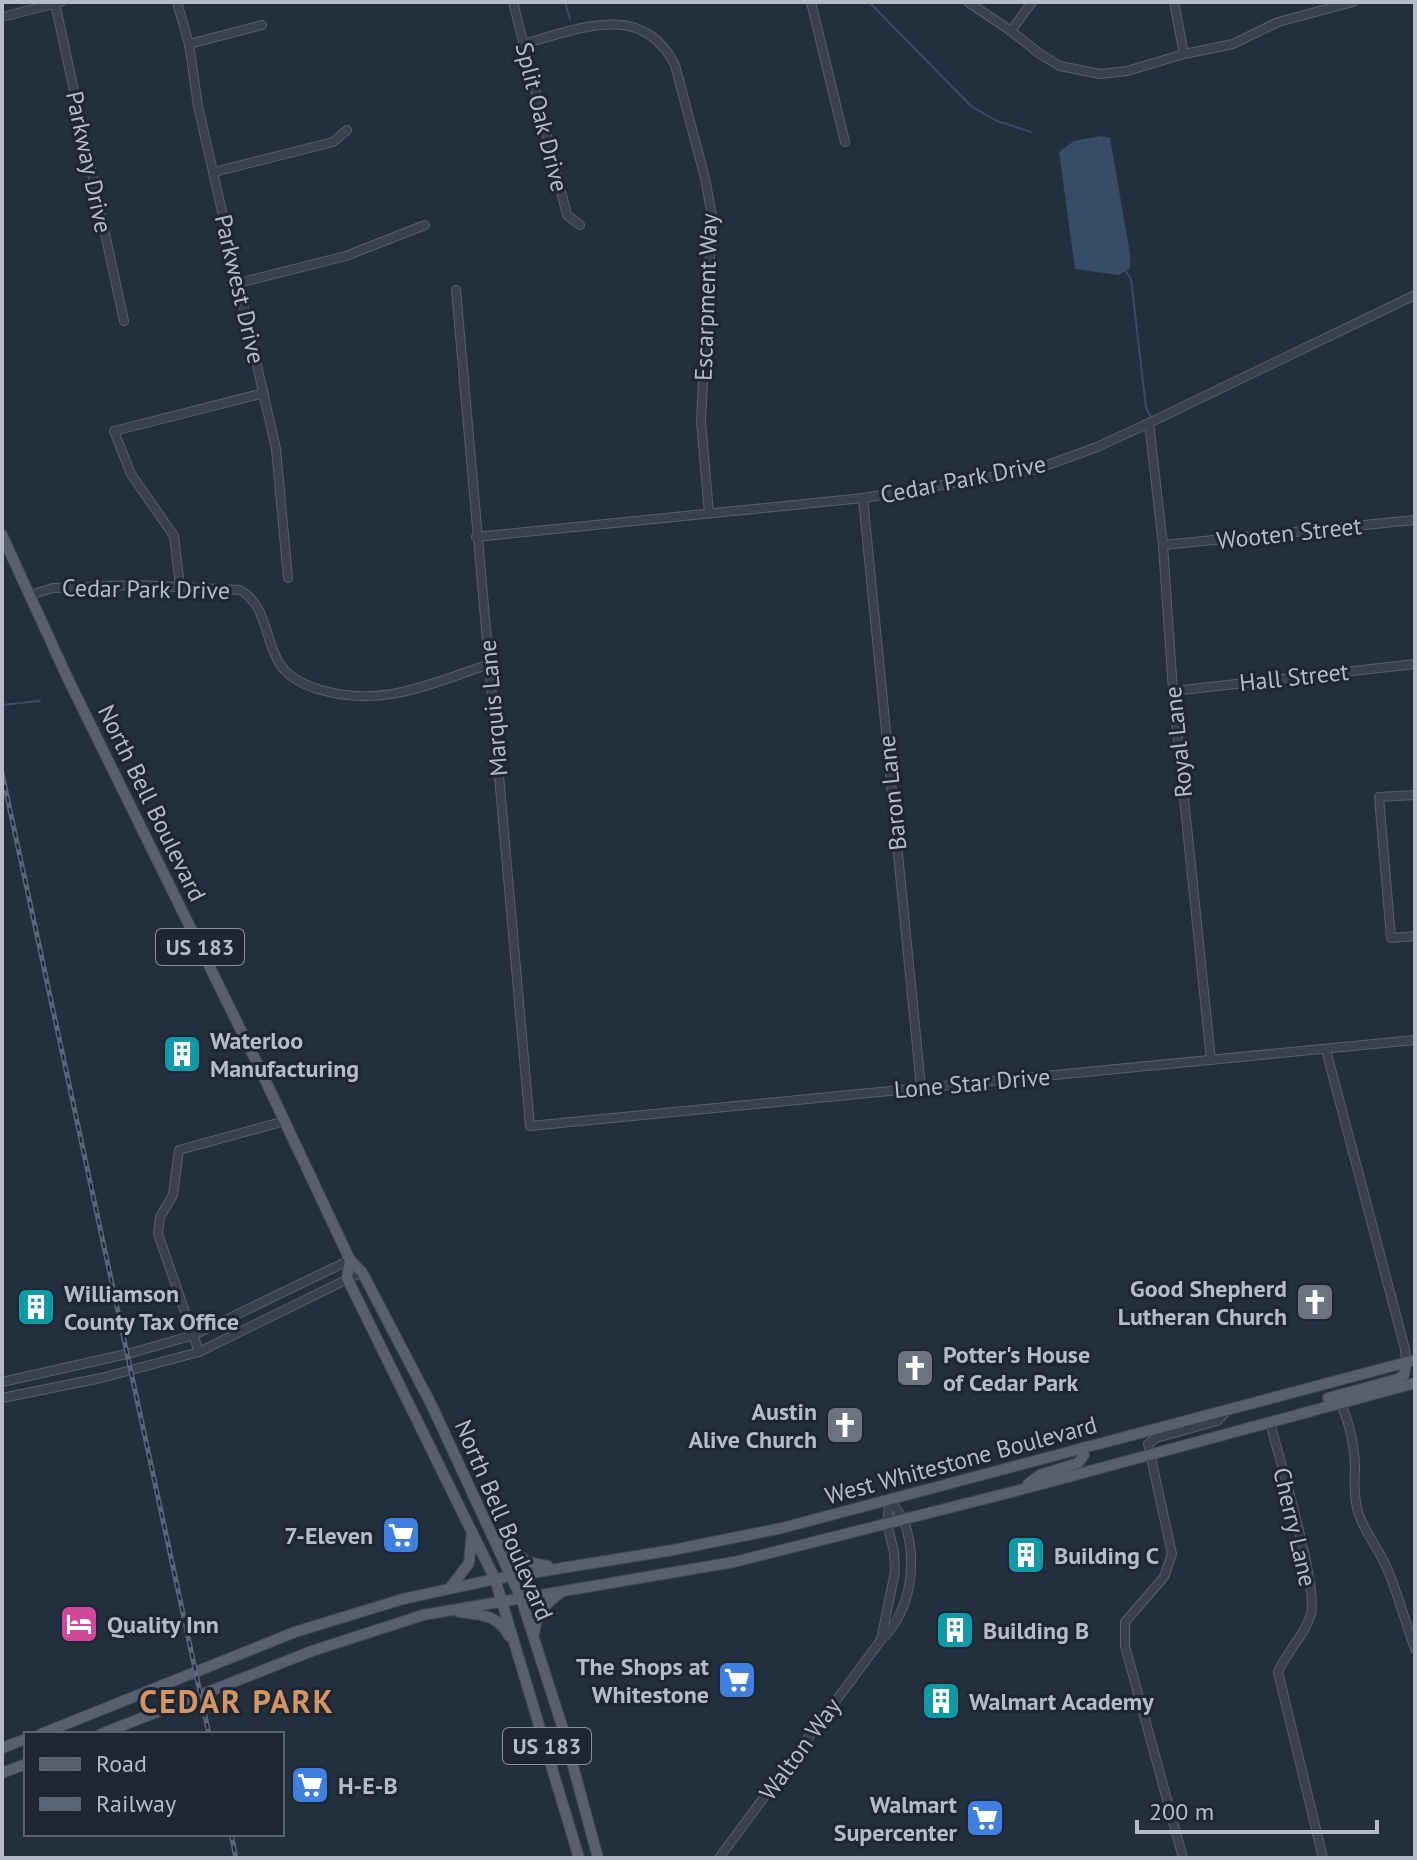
<svg xmlns="http://www.w3.org/2000/svg" width="1417" height="1860" font-family="'PT Sans',sans-serif">
<rect width="100%" height="100%" fill="#242f3e"/>
<polygon fill="#394c67" points="1101,136 1110,138 1130,254 1130,268 1119,275 1075,269 1059,152 1074,141"/>
<g fill="none" stroke-linecap="round" stroke-linejoin="round">
<g stroke="#394c67" stroke-width="2">
<polyline points="565,2 570,19"/>
<polyline points="869,2 971,106 997,121 1031,132"/>
<polyline points="1125,270 1131,279 1146,408 1151,417"/>
<polyline points="2,705 40,701"/>
</g>
<g stroke="#565f6c" stroke-width="10">
<g id="minor">
<polyline points="177,2 189,44 198,106 276,449 288,578"/>
<polyline points="513,2 567,215 580,225"/>
<polyline points="811,2 845,142"/>
<polyline points="968,2 1011,31 1040,54 1060,66 1100,74 1127,71 1184,54 1233,44 1278,22 1353,2"/>
<polyline points="1174,2 1184,54"/>
<polyline points="55,3 124,321"/>
<polyline points="2,17 61,2"/>
<polyline points="1011,31 1032,2"/>
<polyline points="189,44 262,25"/>
<path d="M523,44C579,29 642,0 675,65L705,178L712,216L701,421L709,513"/>
<polyline points="214,172 333,142 347,130"/>
<polyline points="239,283 346,256 425,225"/>
<polyline points="456,290 530,1126 1415,1040"/>
<polyline points="1149,423 1163,545 1173,691 1211,1060"/>
<polyline points="863,498 921,1087"/>
<polyline points="476,537 863,498 1034,470 1097,447 1149,423 1415,295"/>
<polyline points="1163,545 1415,520"/>
<polyline points="180,586 174,536 131,474 114,431 264,393"/>
<path d="M30,595L53,588L137,585L240,590C266,605 264,634 277,659C286,677 302,684 321,690C383,708 432,683 490,664"/>
<polyline points="1173,691 1415,664"/>
<polyline points="1415,795 1379,797 1391,938 1415,936"/>
<polyline points="1326,1050 1405,1349 1406,1362"/>
<polyline points="199,1352 158,1234 160,1217 173,1195 179,1150 285,1121"/>
<polyline points="2,1382 131,1353 194,1335 350,1260"/>
<polyline points="2,1398 101,1378 199,1352 362,1272"/>
<path d="M1340,1402C1349,1421 1355,1447 1355,1469C1354,1483 1354,1497 1358,1512C1365,1534 1381,1551 1389,1573C1399,1598 1406,1624 1415,1649"/>
<path d="M1270,1422C1279,1459 1318,1584 1311,1614C1305,1635 1287,1651 1278,1672L1323,1858"/>
<polyline points="881,1639 895,1572 894,1552 887,1523 890,1500"/>
<path d="M719,1858L881,1640C912,1610 918,1561 904,1521C901,1514 894,1507 890,1500"/>
<polyline points="1183,1858 1125,1646 1125,1622 1164,1577 1172,1554 1148,1444 1156,1438 1217,1421 1226,1412"/>
</g>
</g>
<g stroke="#414a57" stroke-width="12">
<g id="major">
<polyline points="2,535 69,681 259,1067 350,1260 362,1272 432,1406 521,1598 563,1729 598,1858"/>
<polyline points="350,1260 347,1278 495,1579 579,1858"/>
<polyline points="1328,1398 1398,1379 1404,1375 1406,1362"/>
<polyline points="1028,1484 1040,1475 1078,1463 1084,1455 1082,1448"/>
<polyline points="494,1535 527,1562 548,1566"/>
<polyline points="450,1588 469,1563 472,1532"/>
<path d="M459,1612C482,1615 497,1614 509,1636"/>
<path d="M534,1634C536,1614 544,1605 560,1593"/>
<polyline points="41,1734 295,1632 403,1599 495,1579 673,1550 782,1528 1415,1360"/>
<polyline points="101,1734 312,1651 423,1615 734,1562 1016,1491 1415,1383"/>
<polyline points="2,1748 26,1739"/>
<polyline points="2,1773 26,1764"/>
</g>
</g>
<use href="#minor" stroke="#38414e" stroke-width="8"/>
<use href="#major" stroke="#56606e" stroke-width="10"/>
<g stroke="#5a6575" stroke-width="5">
<g id="rail">
<polyline points="2,773 209,1734"/>
<polyline points="231,1834 236,1858"/>
</g>
</g>
<use href="#rail" stroke="#1d2633" stroke-width="2" stroke-dasharray="6" stroke-linecap="butt"/>
</g>
<defs>
<g id="building-square" transform="scale(2)"><rect x="-9" y="-9" width="18" height="18" rx="4" fill="#0f9aa8" stroke="#1d2633"/><path d="M-4-6H4V6H1V3H-1V6H-4ZM-2.5-4.3h1.7v1.8h-1.7ZM.8-4.3h1.7v1.8H.8ZM-2.5-1h1.7V.8h-1.7ZM.8-1h1.7V.8H.8Z" fill="#fff"/></g>
<g id="church-square" transform="scale(2)"><rect x="-9" y="-9" width="18" height="18" rx="4" fill="#6b7280" stroke="#1d2633"/><path d="M-1.2-6h2.4v3.5h3.3v2.4h-3.3V6h-2.4V-.1h-3.3v-2.4h3.3Z" fill="#fff"/></g>
<g id="supermarket-square" transform="scale(2)"><rect x="-9" y="-9" width="18" height="18" rx="4" fill="#3f7fe0" stroke="#1d2633"/><path d="M-6-5.5h2.5l.6 2H6L4.5 2H-2.5L-4.4-4H-6ZM-1.5 3.2a1.3 1.3 0 1 0 .1 0ZM3 3.2a1.3 1.3 0 1 0 .1 0Z" fill="#fff"/></g>
<g id="hotel-square" transform="scale(2)"><rect x="-9" y="-9" width="18" height="18" rx="4" fill="#d1479c" stroke="#1d2633"/><path d="M-6-4.5h1.5V1H6V5H4.5V3h-9V5H-6ZM-4 0a1.8 1.8 0 1 1 3.6 0ZM.5 0V-2.5h3Q6-2.5 6 0Z" fill="#fff"/></g>
</defs>
<g fill-rule="evenodd">
<use href="#building-square" x="182" y="1054"/>
<use href="#church-square" x="1315" y="1302"/>
<use href="#building-square" x="36" y="1307"/>
<use href="#church-square" x="915" y="1368"/>
<use href="#church-square" x="845" y="1425"/>
<use href="#supermarket-square" x="401" y="1535"/>
<use href="#building-square" x="1026" y="1555"/>
<use href="#hotel-square" x="79" y="1624"/>
<use href="#building-square" x="955" y="1630"/>
<use href="#supermarket-square" x="737" y="1680"/>
<use href="#building-square" x="941" y="1701"/>
<use href="#supermarket-square" x="310" y="1785"/>
<use href="#supermarket-square" x="985" y="1818"/>
</g>
<g text-anchor="middle" dominant-baseline="central" stroke-width="6" stroke-linejoin="round" paint-order="stroke">
<g fill="#1d2633" stroke="#878f9c" stroke-width="2">
<rect x="156" y="929" width="88" height="36" rx="6"/>
<rect x="503" y="1728" width="88" height="36" rx="6"/>
</g>
<g font-size="22" font-weight="bold" fill="#b4bcc9">
<text x="200" y="947">US 183</text>
<text x="547" y="1746">US 183</text>
</g>
<g font-size="24" fill="#b4bcc9" stroke="#1d2633">
<text transform="translate(542 117) rotate(76)">Split Oak Drive</text>
<text transform="translate(89 162) rotate(78)">Parkway Drive</text>
<text transform="translate(240 289) rotate(77)">Parkwest Drive</text>
<text transform="translate(706 297) rotate(-88)">Escarpment Way</text>
<text transform="translate(963 479) rotate(-11)">Cedar Park Drive</text>
<text transform="translate(1289 533) rotate(-6)">Wooten Street</text>
<text transform="translate(146 589) rotate(1)">Cedar Park Drive</text>
<text transform="translate(1294 677) rotate(-6)">Hall Street</text>
<text transform="translate(493 708) rotate(-95)">Marquis Lane</text>
<text transform="translate(1178 742) rotate(-96)">Royal Lane</text>
<text transform="translate(892 793) rotate(-96)">Baron Lane</text>
<text transform="translate(152 803) rotate(64)">North Bell Boulevard</text>
<text transform="translate(972 1083) rotate(-5)">Lone Star Drive</text>
<text transform="translate(961 1460) rotate(-15)">West Whitestone Boulevard</text>
<text transform="translate(504 1520) rotate(67)">North Bell Boulevard</text>
<text transform="translate(1295 1527) rotate(77)">Cherry Lane</text>
<text transform="translate(800 1749) rotate(-54)">Walton Way</text>
</g>
<g font-size="24" font-weight="bold" fill="#b4bcc9" stroke="#1d2633" text-anchor="start">
<text x="210" y="1040">Waterloo<tspan x="210" dy="28">Manufacturing</tspan></text>
<text x="1287" y="1288" text-anchor="end">Good Shepherd<tspan x="1287" dy="28">Lutheran Church</tspan></text>
<text x="64" y="1293">Williamson<tspan x="64" dy="28">County Tax Office</tspan></text>
<text x="943" y="1354">Potter's House<tspan x="943" dy="28">of Cedar Park</tspan></text>
<text x="817" y="1411" text-anchor="end">Austin<tspan x="817" dy="28">Alive Church</tspan></text>
<text x="373" y="1535" text-anchor="end">7-Eleven</text>
<text x="1054" y="1555">Building C</text>
<text x="107" y="1624">Quality Inn</text>
<text x="983" y="1630">Building B</text>
<text x="709" y="1666" text-anchor="end">The Shops at<tspan x="709" dy="28">Whitestone</tspan></text>
<text x="969" y="1701">Walmart Academy</text>
<text x="338" y="1785">H-E-B</text>
<text x="957" y="1804" text-anchor="end">Walmart<tspan x="957" dy="28">Supercenter</tspan></text>
</g>
<g font-size="32" font-weight="bold" letter-spacing="2" fill="#d59563" stroke="#1d2633">
<text x="237" y="1701">CEDAR PARK</text>
</g>
</g>
<rect width="1417" height="1860" fill="none" stroke="#b4bcc9" stroke-width="8"/>
<rect x="24" y="1732" width="260" height="104" fill="#1d2633" stroke="#59626f" stroke-width="2"/>
<rect x="40" y="1758" width="40" height="12" fill="#56606e" stroke="#59626f" stroke-width="2"/>
<text x="96" y="1772" font-size="24" fill="#b4bcc9">Road</text>
<rect x="40" y="1798" width="40" height="12" fill="#5a6575" stroke="#59626f" stroke-width="2"/>
<text x="96" y="1812" font-size="24" fill="#b4bcc9">Railway</text>
<path d="M1137 1820v12h240v-12" fill="none" stroke="#b4bcc9" stroke-width="4"/>
<text x="1149" y="1820" font-size="24" fill="#b4bcc9" stroke="#1d2633" stroke-width="6" paint-order="stroke">200 m</text>
</svg>
